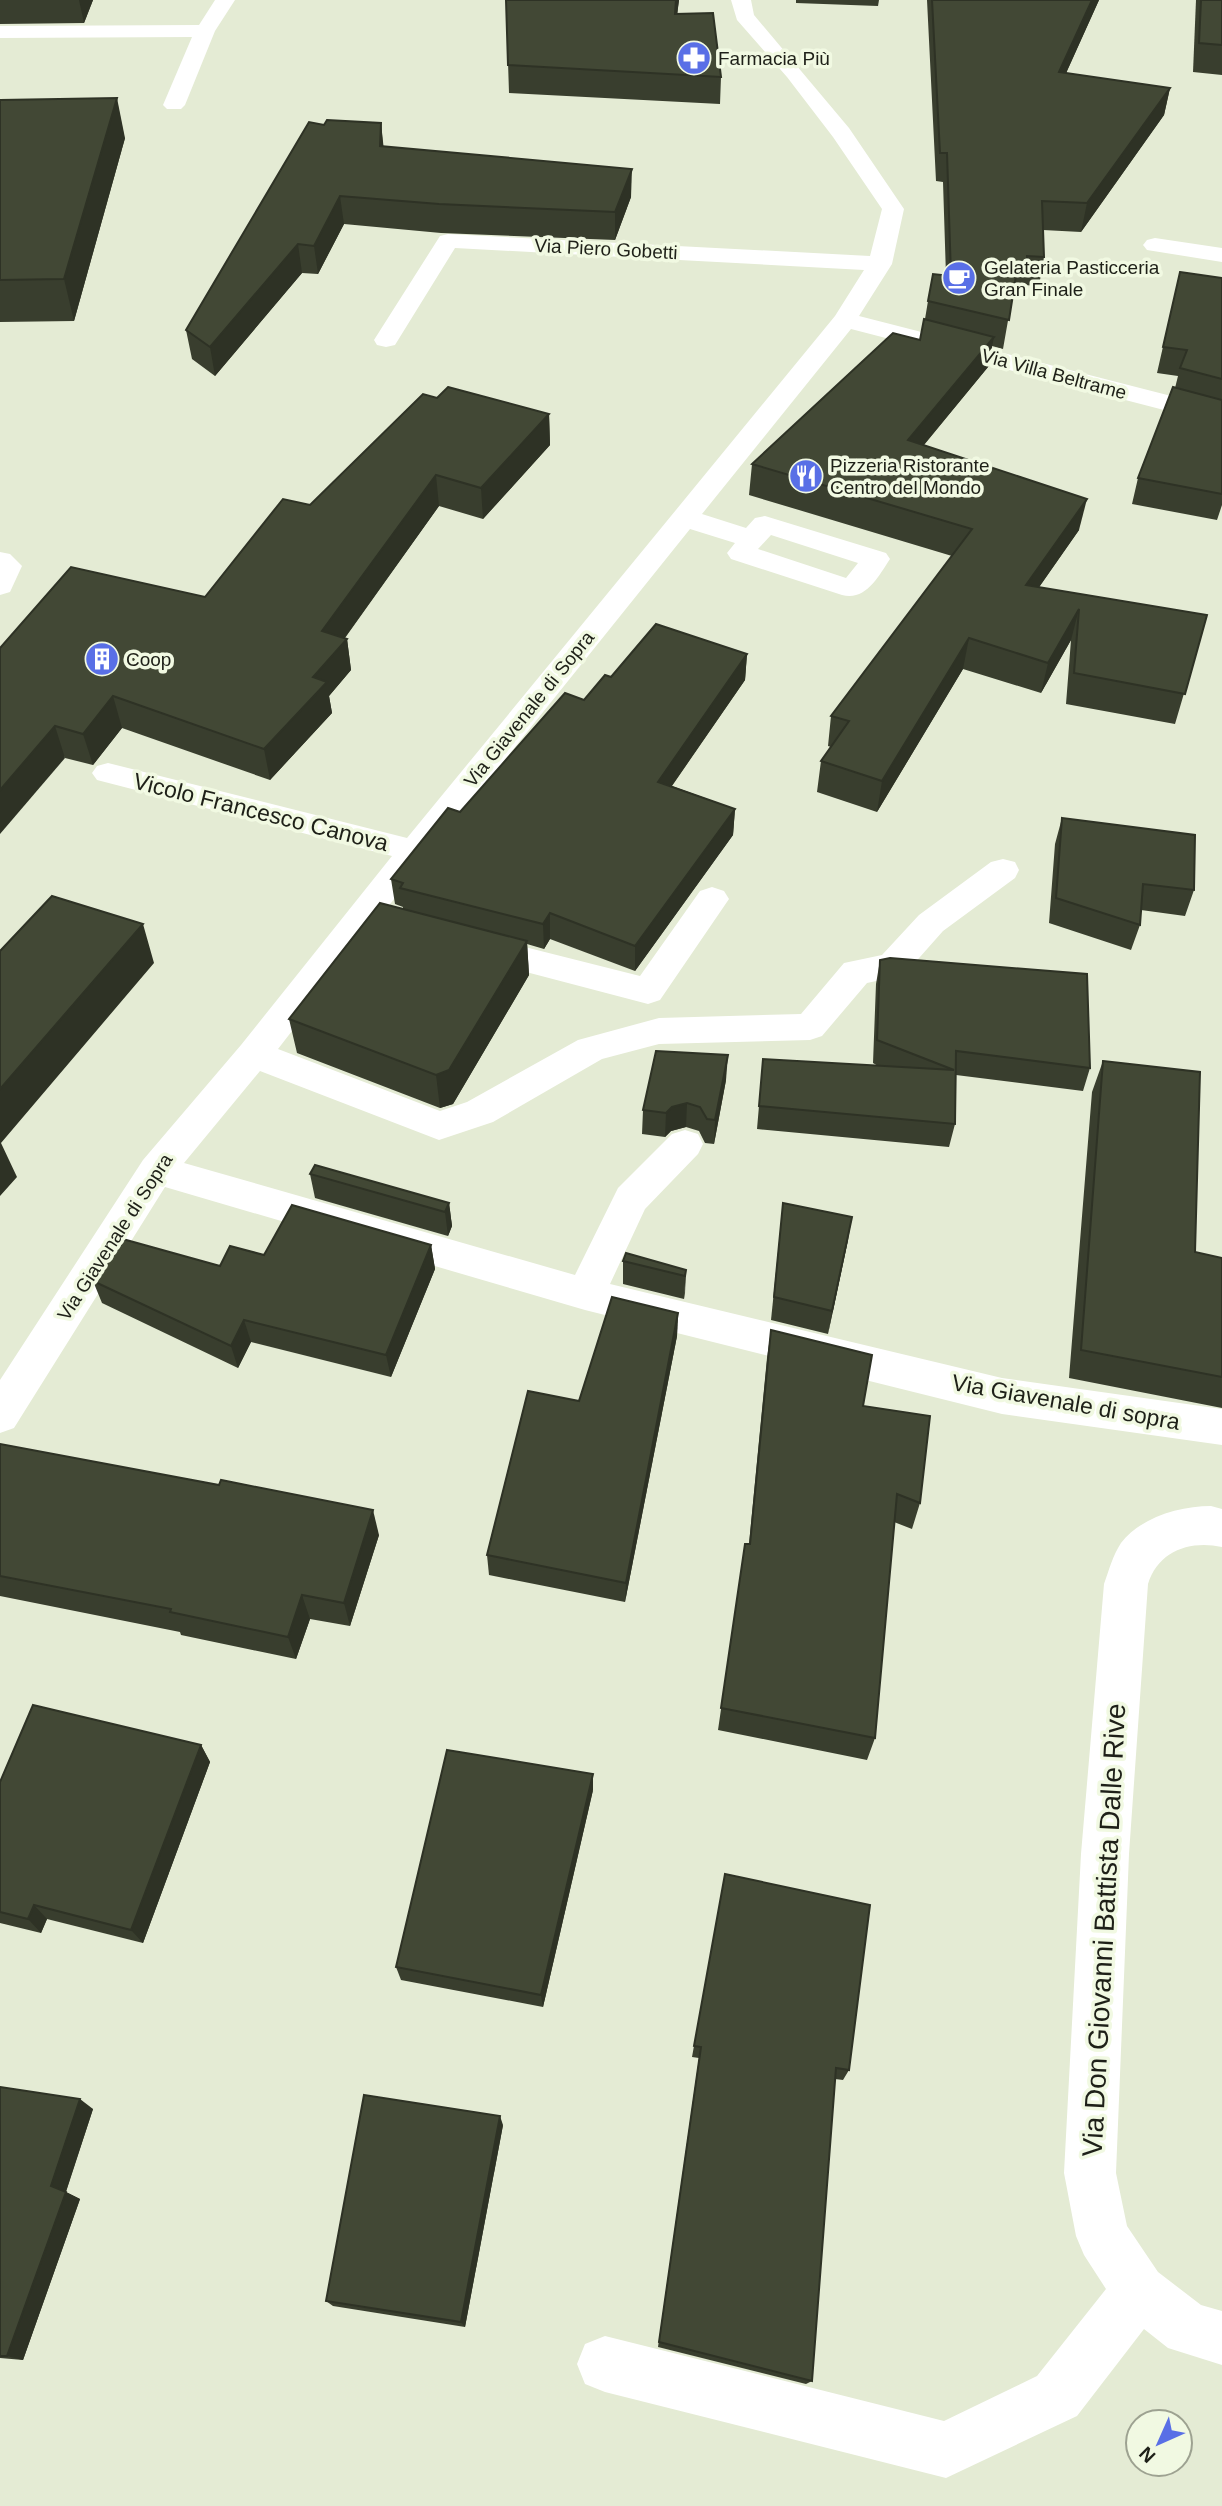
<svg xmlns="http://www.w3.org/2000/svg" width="1222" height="2506" font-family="Arial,sans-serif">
<rect width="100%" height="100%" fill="#e4ebd4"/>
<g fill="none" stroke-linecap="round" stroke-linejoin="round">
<g fill="#fff" fill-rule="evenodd">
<polygon points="215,0 235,0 215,31 185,105 181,109 167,109 163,105 192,37 0,38 0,26 199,25"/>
<path d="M731,0H751L754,15L849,128L904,209L892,264L859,316L1222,409V425L851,329L702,514L746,528L755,518L765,516L886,553L890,559C878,577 866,601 842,595L731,559L727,553L735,543L690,529L425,859L278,1049L440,1111L467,1102L578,1040L659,1018L801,1014L844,963L882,955L919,915L991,862L1003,859L1015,862L1019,870L1015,878L943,931L904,975L867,983L822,1036L810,1040L659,1044L602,1059L493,1122L439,1140L260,1071L184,1163L575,1275L618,1188L672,1134L685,1130L698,1134L703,1144L698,1154L645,1209L610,1284L1002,1378L1222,1409V1445L1002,1414L585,1310L165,1187L14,1428L0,1433V1380L143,1160L241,1045L392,856L97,780L92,773L97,766L108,763L407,838L835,316L864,270L455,248L395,345L386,347L377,345L374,340L440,236L448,234L870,256L882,209L833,137L787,77L737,20ZM771,535L858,563L846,578L758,549Z"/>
<polygon points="1155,238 1222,248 1222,262 1147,250 1143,245 1147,240"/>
<polygon points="0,552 10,554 22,566 10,592 0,595"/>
<polygon points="712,887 724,891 729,899 660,1000 648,1004 465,956 460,947 465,938 477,935 640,976 700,891"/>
<path d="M1211,1506L1222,1509V1547C1190,1540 1158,1551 1148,1584L1129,1854L1116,2173L1127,2226L1158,2272L1201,2305L1222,2311V2365L1168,2348L1144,2329L1077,2416L946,2478L605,2392L585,2384L577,2364L585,2344L605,2336L944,2421L1037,2376L1106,2289L1084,2255L1076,2236L1064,2173L1081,1854L1104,1584C1109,1570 1113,1555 1121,1543C1141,1517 1180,1506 1211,1506Z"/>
</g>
</g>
<g fill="#393e2e">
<polygon points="0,0 93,0 84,23 0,24"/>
<polygon points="506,0 679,0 677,14 721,77 720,104 509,93"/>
<polygon points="796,0 879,0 878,6 796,3"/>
<polygon points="927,0 1099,0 1066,73 1170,88 1164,115 1081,232 1043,230 1044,257 1039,286 1023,285 1022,292 1013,292 1003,349 992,346 988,367 924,445 1079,530 1039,587 1207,615 1175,724 1066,704 1071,640 1041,693 963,669 877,812 817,792 821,761 831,747 828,746 831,716 952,556 749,495 752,464 920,340 925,319 928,301 946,276 943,182 936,181"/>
<polygon points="1196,0 1222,0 1222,75 1193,72"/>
<polygon points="0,100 125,138 74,321 0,322"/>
<polygon points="381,123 383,146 631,197 615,240 441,233 344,224 318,274 302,273 215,376 192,359 186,330 324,125"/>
<polygon points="1180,272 1222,278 1222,505 1217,520 1132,504 1138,478 1175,388 1178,376 1157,373"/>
<polygon points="437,398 549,414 550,445 483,519 439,506 345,638 347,639 351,670 329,696 332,713 270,780 122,728 93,765 65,758 0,648 205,597 310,505"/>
<polygon points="747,654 745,680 672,786 735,809 733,835 635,971 550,939 544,949 527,944 529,975 453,1104 440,1108 297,1053 289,1019 403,909 403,907 395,904 391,879 460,812 584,700 611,677"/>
<polygon points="1062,818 1194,890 1185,916 1141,910 1140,925 1131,950 1049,923 1055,844"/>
<polygon points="880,960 1090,1068 1083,1091 956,1075 955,1124 949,1147 757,1129 763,1059 878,1066 873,1063 876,984"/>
<polygon points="1103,1061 1195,1252 1222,1258 1222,1408 1069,1378 1092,1092"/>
<polygon points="726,1080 714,1144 705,1143 699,1131 686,1127 671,1131 665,1137 642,1134 643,1110"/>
<polygon points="310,1174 449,1203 452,1226 448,1236 315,1198"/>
<polygon points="783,1203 848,1240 828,1334 771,1320"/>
<polygon points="431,1245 435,1269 391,1377 251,1342 238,1368 102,1303 93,1281 220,1266 264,1255"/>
<polygon points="623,1261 686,1270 684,1299 623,1284"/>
<polygon points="678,1313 677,1336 625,1602 489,1575 487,1555 579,1401"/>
<polygon points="771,1330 863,1406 920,1503 912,1529 894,1522 875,1738 867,1760 718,1730 745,1544 749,1544 767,1358"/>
<polygon points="0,1444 379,1535 350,1626 310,1619 296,1659 181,1635 180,1632 0,1596"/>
<polygon points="201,1745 210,1762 143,1943 47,1919 41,1933 0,1923 0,1782"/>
<polygon points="593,1790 543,2007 401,1980 396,1967"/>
<polygon points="725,1874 849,2070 843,2080 835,2079 812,2381 806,2384 658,2347 699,2058 692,2057"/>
<polygon points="0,2087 93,2109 66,2192 80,2199 23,2360 0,2358"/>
<polygon points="503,2125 465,2327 333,2306 326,2301"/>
</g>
<g fill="#2e3225">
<polygon points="79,0 93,0 84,23"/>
<polygon points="676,0 679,0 674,41 675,14"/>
<polygon points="1092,0 1099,0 1054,100 1059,72"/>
<polygon points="1170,88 1164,115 1081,232 1087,203"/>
<polygon points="117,98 125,138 74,321 64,279"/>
<polygon points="381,123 384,151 380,146"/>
<polygon points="632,169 631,197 615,240 615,212"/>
<polygon points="340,196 344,224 318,274 314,246"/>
<polygon points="298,244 302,273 215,376 210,347"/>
<polygon points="994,337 988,367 903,470 908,440"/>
<polygon points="549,414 550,445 483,519 481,488"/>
<polygon points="436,475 439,506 333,654 347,639 351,670 329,696 332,713 270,780 264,749 313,677 322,631"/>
<polygon points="1087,499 1079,530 1019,616 1026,585"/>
<polygon points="1079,609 1071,640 1041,693 1048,663"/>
<polygon points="969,638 963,669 877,812 882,781"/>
<polygon points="747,654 745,680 657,807 658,782"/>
<polygon points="113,696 122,728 93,765 83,734"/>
<polygon points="55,726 65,758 0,834 0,790"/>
<polygon points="735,809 733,835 635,971 635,946"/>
<polygon points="550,913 550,939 544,949 543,924"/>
<polygon points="143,924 154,963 1,1143 17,1177 0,1196 0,1089"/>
<polygon points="527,941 529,975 453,1104 440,1108 436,1075"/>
<polygon points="728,1055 726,1080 714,1144 715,1120"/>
<polygon points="687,1103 686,1127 671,1131 665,1137 666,1113 672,1107"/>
<polygon points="449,1203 452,1226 448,1236 445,1212"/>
<polygon points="852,1217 848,1240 828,1334 832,1311"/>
<polygon points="431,1245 435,1269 391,1377 386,1355"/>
<polygon points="686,1270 685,1293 684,1299 685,1276"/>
<polygon points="678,1313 677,1336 625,1602 626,1583"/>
<polygon points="244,1320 251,1342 238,1368 231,1346"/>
<polygon points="373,1510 379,1535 350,1626 344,1603"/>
<polygon points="302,1595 310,1619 296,1659 288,1637"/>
<polygon points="201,1745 210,1762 143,1943 131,1930"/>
<polygon points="593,1774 593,1790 543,2007 541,1995"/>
<polygon points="34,1905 47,1919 41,1933 28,1919"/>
<polygon points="80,2099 93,2109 65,2194 51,2186"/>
<polygon points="500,2116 503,2125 465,2327 461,2322"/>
<polygon points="66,2192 80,2199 23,2360 7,2356"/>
</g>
<g fill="#424835" stroke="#2e3225" stroke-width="2">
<polygon points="506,0 676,0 675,14 713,13 721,77 508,65"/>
<polygon points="932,0 1092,0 1059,72 1170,88 1087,203 1042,201 1044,257 1027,256 1027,263 1018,263 1009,320 928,301 933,274 951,276 947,153 940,153"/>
<polygon points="1201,0 1222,0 1222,45 1199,43"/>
<polygon points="117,98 64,279 0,280 0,100"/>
<polygon points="327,120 381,123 380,146 632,169 615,212 439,204 340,196 314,246 298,244 210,347 186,330 309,122 324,125"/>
<polygon points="1180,272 1222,278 1222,379 1180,368 1187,350 1163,347"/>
<polygon points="924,319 994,337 908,440 1087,499 1026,585 1207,615 1185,694 1074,673 1079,609 1048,663 969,638 882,781 821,761 849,721 831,716 972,529 752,464 893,333 920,340"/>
<polygon points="448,387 549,414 481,488 436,475 322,631 347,639 313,677 327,682 264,749 113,696 83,734 55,726 0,790 0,648 71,567 205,597 283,499 310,505 423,394 437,398"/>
<polygon points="1173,387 1222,400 1222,494 1138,478"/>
<polygon points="656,624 747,654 658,782 735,809 635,946 550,913 543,924 400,888 403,883 391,879 448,808 460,812 565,693 584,700 605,675 611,677"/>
<polygon points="1062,818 1195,835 1194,890 1143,884 1140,925 1056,898"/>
<polygon points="52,896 143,924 0,1089 0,951"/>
<polygon points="380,903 527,941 449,1070 436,1075 289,1019"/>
<polygon points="890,958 1087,974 1090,1068 956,1051 955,1124 759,1106 763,1059 954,1070 877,1040 880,960"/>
<polygon points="656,1051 728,1055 715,1120 707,1119 700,1107 687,1103 672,1107 666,1113 643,1110"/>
<polygon points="1103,1061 1200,1072 1195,1252 1222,1258 1222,1377 1081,1350"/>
<polygon points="315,1165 449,1203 445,1212 310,1174"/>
<polygon points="783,1203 852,1217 832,1311 774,1297"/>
<polygon points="292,1205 431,1245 386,1355 244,1320 231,1346 93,1281 119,1238 220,1266 230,1246 264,1255"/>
<polygon points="626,1253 686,1270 685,1276 623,1261"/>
<polygon points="612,1297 678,1313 626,1583 487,1555 528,1391 579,1401"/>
<polygon points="771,1330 872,1355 863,1406 930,1416 920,1503 897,1494 875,1738 721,1708 745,1544 750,1544"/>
<polygon points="0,1444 219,1485 221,1480 373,1510 344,1603 302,1595 288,1637 170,1612 171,1609 0,1576"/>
<polygon points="33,1705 201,1745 131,1930 34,1905 28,1919 0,1912 0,1782"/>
<polygon points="447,1750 593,1774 541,1995 396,1967"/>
<polygon points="725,1874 870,1905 849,2070 836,2068 812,2381 659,2342 701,2047 694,2046"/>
<polygon points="0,2087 80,2099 51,2186 66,2192 7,2356 0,2356"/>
<polygon points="364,2095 500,2116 461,2322 326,2301"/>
</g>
<defs>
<g id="pharmacy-disc" transform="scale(1.75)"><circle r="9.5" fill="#596fe6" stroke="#f1f9e2"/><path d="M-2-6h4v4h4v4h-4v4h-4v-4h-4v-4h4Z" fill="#fff"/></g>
<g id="cafe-disc" transform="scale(1.75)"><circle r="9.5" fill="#596fe6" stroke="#f1f9e2"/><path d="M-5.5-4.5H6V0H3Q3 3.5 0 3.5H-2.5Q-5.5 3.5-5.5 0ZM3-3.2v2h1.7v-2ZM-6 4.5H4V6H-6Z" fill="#fff"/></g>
<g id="restaurant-disc" transform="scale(1.75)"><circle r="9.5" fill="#596fe6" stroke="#f1f9e2"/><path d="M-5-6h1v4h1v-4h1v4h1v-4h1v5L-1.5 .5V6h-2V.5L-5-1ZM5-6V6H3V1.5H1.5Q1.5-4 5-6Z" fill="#fff"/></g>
<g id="building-disc" transform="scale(1.75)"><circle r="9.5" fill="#596fe6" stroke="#f1f9e2"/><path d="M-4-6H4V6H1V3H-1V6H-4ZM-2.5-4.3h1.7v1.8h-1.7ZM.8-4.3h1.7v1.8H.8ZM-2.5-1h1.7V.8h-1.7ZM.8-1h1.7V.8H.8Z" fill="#fff"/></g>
</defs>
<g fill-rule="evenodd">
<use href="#pharmacy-disc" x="694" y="58"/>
<use href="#cafe-disc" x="959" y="278"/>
<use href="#restaurant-disc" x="806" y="476"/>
<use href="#building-disc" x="102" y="659"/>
</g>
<g text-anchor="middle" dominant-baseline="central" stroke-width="7" stroke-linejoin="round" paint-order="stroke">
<g font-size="19" fill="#1e2018" stroke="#f1f9e2" text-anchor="start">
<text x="718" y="58">Farmacia Più</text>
<text x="984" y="267">Gelateria Pasticceria<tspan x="984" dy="22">Gran Finale</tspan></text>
<text x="830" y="465">Pizzeria Ristorante<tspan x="830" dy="22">Centro del Mondo</tspan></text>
<text x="126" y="659">Coop</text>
</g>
<g font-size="19" fill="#1e2018" stroke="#f1f9e2">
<text transform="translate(606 249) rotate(3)">Via Piero Gobetti</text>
<text transform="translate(1054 374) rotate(15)">Via Villa Beltrame</text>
<text transform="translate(529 709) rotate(-51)">Via Giavenale di Sopra</text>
<text transform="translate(115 1237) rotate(-57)">Via Giavenale di Sopra</text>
</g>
<g font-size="23" fill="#1e2018" stroke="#f1f9e2">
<text transform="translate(261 812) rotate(14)">Vicolo Francesco Canova</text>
<text transform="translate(1066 1402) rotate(10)">Via Giavenale di sopra</text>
</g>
<g font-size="28" fill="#1e2018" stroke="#f1f9e2">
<text transform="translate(1104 1930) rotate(-87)">Via Don Giovanni Battista Dalle Rive</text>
</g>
</g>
<g transform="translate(1159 2443) rotate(225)"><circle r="33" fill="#f1f9e2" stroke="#9da291" stroke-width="2"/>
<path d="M0-5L12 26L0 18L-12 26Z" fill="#596fe6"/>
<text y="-10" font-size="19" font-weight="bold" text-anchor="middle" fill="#1e2018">N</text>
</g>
</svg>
